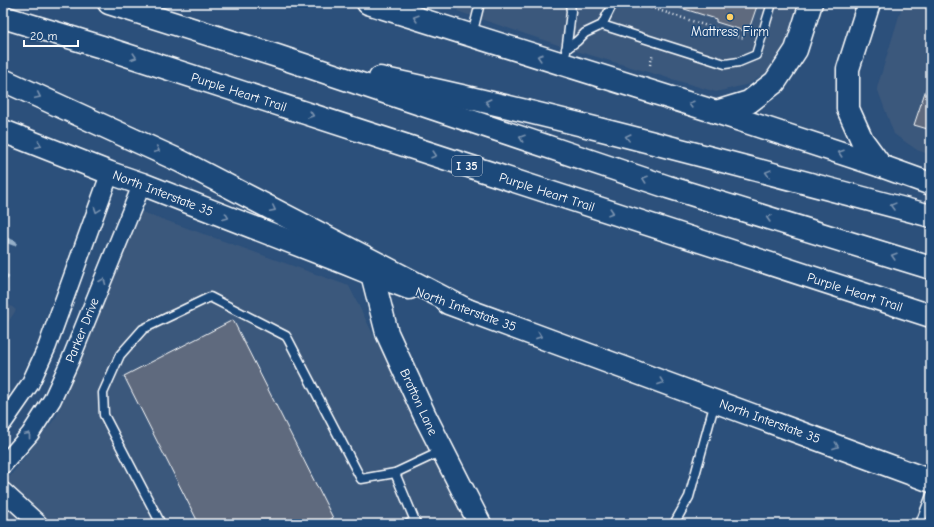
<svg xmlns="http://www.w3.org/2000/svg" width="934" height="527" font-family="'Comic Neue',sans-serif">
<rect width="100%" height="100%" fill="#2c507b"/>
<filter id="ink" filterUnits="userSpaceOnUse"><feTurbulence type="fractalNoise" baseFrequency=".025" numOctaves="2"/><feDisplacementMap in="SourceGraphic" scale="8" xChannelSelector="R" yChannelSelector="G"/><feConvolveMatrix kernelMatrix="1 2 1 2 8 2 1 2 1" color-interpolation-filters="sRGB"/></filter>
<g filter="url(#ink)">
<g fill="#3b587c">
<polygon points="462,3 797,3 784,48 772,69 749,84 716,92 573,50 457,11"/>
<polygon points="903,3 931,3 931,155 917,150 894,134 877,88"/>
<polygon points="142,212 349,286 468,524 3,524 3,485 56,417"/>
<polygon points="3,300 16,310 3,330"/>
</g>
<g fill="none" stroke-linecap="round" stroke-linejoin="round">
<g stroke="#96b0c9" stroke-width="5.5">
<polyline points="3,239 14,243"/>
<polyline points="3,274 6,277"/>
</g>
</g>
<g fill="#5e6a7e" stroke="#fff">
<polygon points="676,3 758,3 748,32 716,22 716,19 675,6"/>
<polygon points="928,83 931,83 931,130 914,125"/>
<polygon points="233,320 333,518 322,524 199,524 124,376"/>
</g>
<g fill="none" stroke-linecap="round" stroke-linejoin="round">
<g stroke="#fff" stroke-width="11">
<g id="lane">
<polyline points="602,25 725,64 739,62 756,55 772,3"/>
<polyline points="472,35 480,3"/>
<polyline points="566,49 577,41 585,33 602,25 613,3"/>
<polyline points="566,52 571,12 570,3"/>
<polyline points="395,473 415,521 408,524"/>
<polyline points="161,524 104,415 103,393 120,355 143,329 210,297 286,336 288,339 361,479 395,473 442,451"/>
<polyline points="674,524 689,497 715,402"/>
<polyline points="920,524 931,495"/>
</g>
</g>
<g stroke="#fff" stroke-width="20">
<g id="street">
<polyline points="3,423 30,384 47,347 110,173"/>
<polyline points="3,465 30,434 52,400 70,361 142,184"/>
<polyline points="3,491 39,524"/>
</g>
</g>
<g stroke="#fff" stroke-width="25">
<g id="secondary">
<polyline points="368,3 716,112 881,166 931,184"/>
<polyline points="869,3 848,69 848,109 862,140 881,166"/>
<polyline points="716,112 749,102 775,82 796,50 811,3"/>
<polyline points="3,131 110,173 142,184 345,263 372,274 409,288"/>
<polyline points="372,274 387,333 425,416 480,524"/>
<polyline points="448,303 931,481"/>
</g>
</g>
<g stroke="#fff" stroke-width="25">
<g id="highway">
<polyline points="109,3 277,56 668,187 931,268"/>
<polyline points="3,17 102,47 931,316"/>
<path d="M380,78C565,117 748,168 931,216"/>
<polyline points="3,80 180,161 467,310"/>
</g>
</g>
<g stroke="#fff" stroke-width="2.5" stroke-dasharray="1 3" stroke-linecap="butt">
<polyline points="643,5 744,38"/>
<polyline points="650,65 653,54"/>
</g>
<use href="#lane" stroke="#1f4a7a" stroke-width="8"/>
<use href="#street" stroke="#1f4a7a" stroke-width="17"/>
<use href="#secondary" stroke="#1f4a7a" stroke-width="22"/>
<use href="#highway" stroke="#1f4a7a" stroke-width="22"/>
</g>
<defs><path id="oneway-chevron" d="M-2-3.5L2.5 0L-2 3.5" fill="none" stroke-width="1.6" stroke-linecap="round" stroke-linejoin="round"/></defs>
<g stroke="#7992af">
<use href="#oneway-chevron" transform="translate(416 18) rotate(-163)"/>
<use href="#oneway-chevron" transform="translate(134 57) rotate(18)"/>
<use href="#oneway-chevron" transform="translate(540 57) rotate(-163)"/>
<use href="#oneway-chevron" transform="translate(38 96) rotate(25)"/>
<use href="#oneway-chevron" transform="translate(488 102) rotate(-166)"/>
<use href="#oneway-chevron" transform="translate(691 104) rotate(-163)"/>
<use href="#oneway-chevron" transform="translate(311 115) rotate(18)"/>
<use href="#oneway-chevron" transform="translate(628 137) rotate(-166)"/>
<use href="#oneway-chevron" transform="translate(522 138) rotate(-161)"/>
<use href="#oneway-chevron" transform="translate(39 145) rotate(21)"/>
<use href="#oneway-chevron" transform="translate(157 150) rotate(25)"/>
<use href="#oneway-chevron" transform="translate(841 153) rotate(-162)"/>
<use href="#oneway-chevron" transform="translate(434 155) rotate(18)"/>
<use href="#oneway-chevron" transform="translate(768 173) rotate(-165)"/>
<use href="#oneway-chevron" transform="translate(645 179) rotate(-161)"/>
<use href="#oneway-chevron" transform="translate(893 206) rotate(-165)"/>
<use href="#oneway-chevron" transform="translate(273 209) rotate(27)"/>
<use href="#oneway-chevron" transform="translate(97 210) rotate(110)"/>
<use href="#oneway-chevron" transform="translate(611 212) rotate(18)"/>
<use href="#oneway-chevron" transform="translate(226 217) rotate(21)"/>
<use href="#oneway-chevron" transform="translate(769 218) rotate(-163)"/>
<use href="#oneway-chevron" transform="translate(894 256) rotate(-163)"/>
<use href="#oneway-chevron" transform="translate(103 281) rotate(-68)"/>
<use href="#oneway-chevron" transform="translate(539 336) rotate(20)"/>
<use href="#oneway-chevron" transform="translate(661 382) rotate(20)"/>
<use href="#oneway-chevron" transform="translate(28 435) rotate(-52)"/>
<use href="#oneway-chevron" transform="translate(836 446) rotate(20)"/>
</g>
</g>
<circle fill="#ffd166" stroke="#1f4a7a" stroke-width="1.5" cx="730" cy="17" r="4"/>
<g text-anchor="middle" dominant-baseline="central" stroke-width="3" stroke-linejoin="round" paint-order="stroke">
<rect fill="#1f4a7a" stroke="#bcc9d7" stroke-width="1" x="452" y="156" width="30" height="20" rx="3"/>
<g font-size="12" font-weight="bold" fill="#fff">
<text x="467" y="166">I 35</text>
</g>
<g font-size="13" fill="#fff" stroke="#1f4a7a">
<text x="730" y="31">Mattress Firm</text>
</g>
<g font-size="13" fill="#fff" stroke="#1f4a7a">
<text transform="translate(239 92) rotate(18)">Purple Heart Trail</text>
<text transform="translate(547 192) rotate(18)">Purple Heart Trail</text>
<text transform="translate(163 193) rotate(21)">North Interstate 35</text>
<text transform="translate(855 292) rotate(18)">Purple Heart Trail</text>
<text transform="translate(466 309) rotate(20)">North Interstate 35</text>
<text transform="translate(82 330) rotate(-68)">Parker Drive</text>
<text transform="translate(419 402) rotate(65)">Bratton Lane</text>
<text transform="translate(770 421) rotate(20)">North Interstate 35</text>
</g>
</g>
<rect width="934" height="527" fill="none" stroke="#1f4a7a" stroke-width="16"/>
<rect x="8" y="8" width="918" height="511" fill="none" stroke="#fff" stroke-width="1.5" filter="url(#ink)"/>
<path d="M24 40v6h54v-6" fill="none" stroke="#ffffff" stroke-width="2"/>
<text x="30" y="40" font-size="12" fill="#ffffff" stroke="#1f4a7a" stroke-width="3" paint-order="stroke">20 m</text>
</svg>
